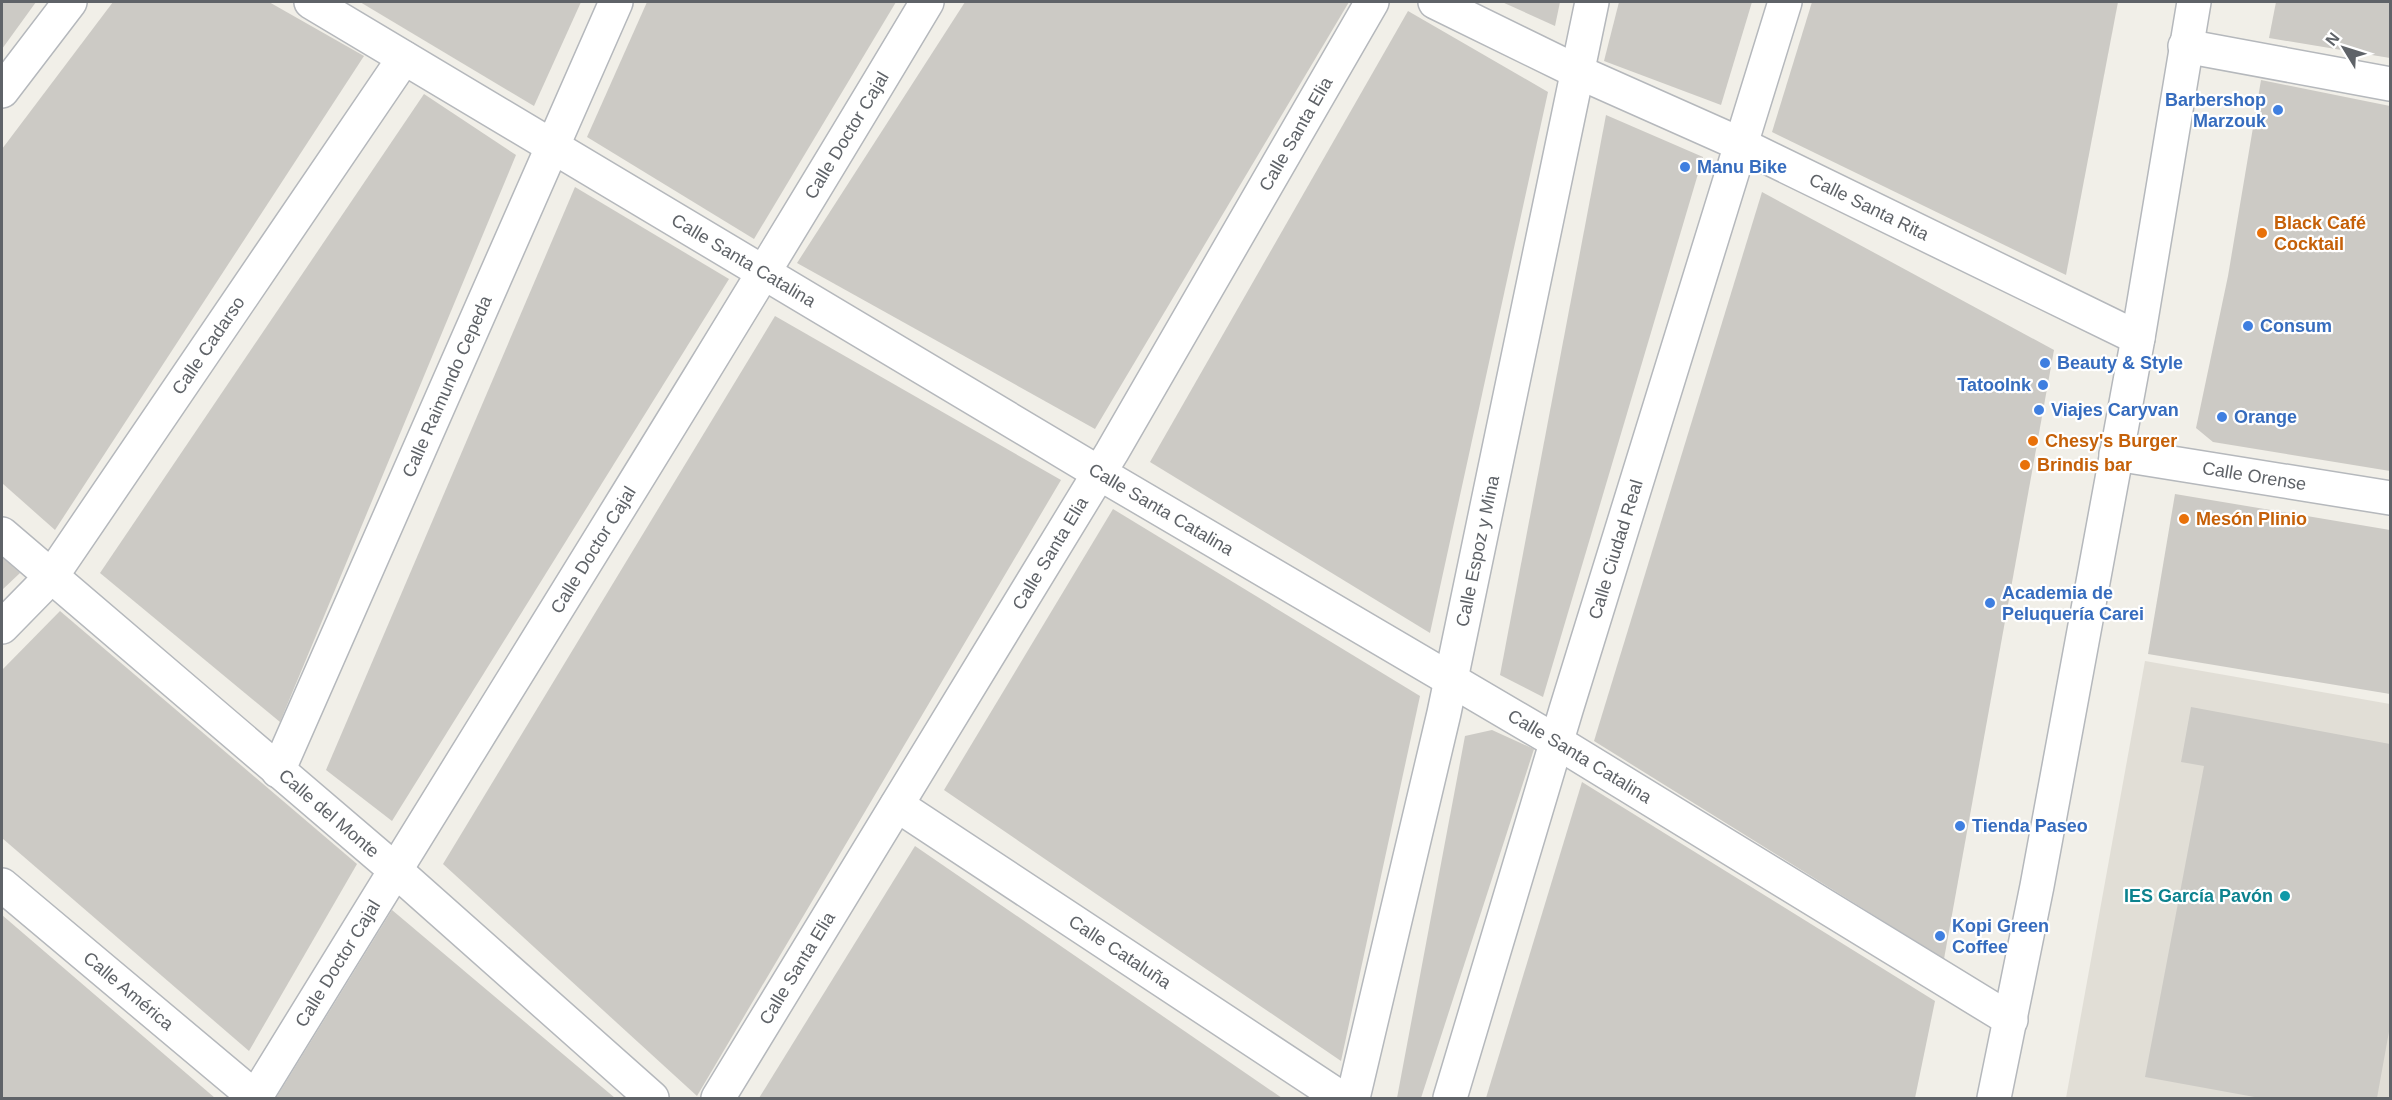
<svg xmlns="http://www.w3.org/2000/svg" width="2392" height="1100" font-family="Helvetica,sans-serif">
<rect width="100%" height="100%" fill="#f1efe8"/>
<polygon fill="#e1ded6" points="2145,661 2390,704 2390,1098 2066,1098"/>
<g fill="#cccac5">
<polygon points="2,2 36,2 2,49"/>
<polygon points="113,2 269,2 364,56 55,530 2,483 2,149"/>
<polygon points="360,2 581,2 534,106"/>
<polygon points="647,2 896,2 754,239 587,137"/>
<polygon points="965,2 1349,2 1095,429 797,263"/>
<polygon points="1502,2 1560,2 1555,26"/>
<polygon points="1619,2 1752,2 1721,105 1604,61"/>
<polygon points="1812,2 2118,2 2066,275 1772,132"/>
<polygon points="2276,2 2390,2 2390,58 2269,38"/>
<polygon points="1408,11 1548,92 1430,633 1150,462"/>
<polygon points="2261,80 2390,106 2390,471 2213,442 2196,428 2228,276"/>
<polygon points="424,94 516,155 280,722 100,573"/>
<polygon points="1606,115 1703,157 1543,697 1500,675"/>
<polygon points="575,187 729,279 392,821 326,770"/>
<polygon points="1762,192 2054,350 1944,959 1594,741"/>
<polygon points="775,316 1061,480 697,1096 443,864"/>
<polygon points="2175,494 2390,530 2390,694 2148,654"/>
<polygon points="1113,509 1420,696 1341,1061 944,790"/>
<polygon points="2,557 20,573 2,590"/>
<polygon points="60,611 357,864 249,1051 2,838 2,670"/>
<polygon points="2191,707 2390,744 2390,1026 2377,1098 2260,1098 2145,1077 2204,766 2181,762"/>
<polygon points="1492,730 1534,749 1421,1098 1397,1098 1465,736"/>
<polygon points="1582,782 1935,1001 1915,1098 1486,1098"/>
<polygon points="915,846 1282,1098 759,1098"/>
<polygon points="392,910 615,1098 276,1098"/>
<polygon points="2,915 215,1098 2,1098"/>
</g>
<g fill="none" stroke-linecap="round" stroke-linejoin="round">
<g stroke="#b5b8bc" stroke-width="36">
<g id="minor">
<path id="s1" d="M311,2L1099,473L1557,742L2011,1020"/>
<path id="s2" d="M1435,2L1576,71L1740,144L2138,338"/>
<polyline points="2185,46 2390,84"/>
<polyline points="2,91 70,2"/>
<path id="s3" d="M2116,454L2390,498"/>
<path id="s4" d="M2,534L394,869L652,1098"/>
<path id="s5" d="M2,627L51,577L404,58"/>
<path id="s6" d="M278,771L616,2"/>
<path id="s7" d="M897,805L1341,1098"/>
<path id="s8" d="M2,885L256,1098"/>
<path id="s9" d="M255,1098C479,733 707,370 927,2"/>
<path id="s10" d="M718,1098L1112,452L1372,2"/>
<path id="s11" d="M1353,1098L1444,713L1592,2"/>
<path id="s12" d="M1450,1098L1566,710L1785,2"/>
<polyline points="1994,1098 2037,886 2138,338 2194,2"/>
</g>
</g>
<use href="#minor" stroke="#fff" stroke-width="33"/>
</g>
<g fill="#3f7fe0" stroke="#fff" stroke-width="2">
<circle cx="2278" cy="110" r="6"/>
<circle cx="1685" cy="167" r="6"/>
<circle cx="2248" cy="326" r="6"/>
<circle cx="2045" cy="363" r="6"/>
<circle cx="2043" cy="385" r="6"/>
<circle cx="2039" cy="410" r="6"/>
<circle cx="2222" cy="417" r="6"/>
<circle cx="1990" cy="603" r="6"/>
<circle cx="1960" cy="826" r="6"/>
<circle cx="1940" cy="936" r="6"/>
</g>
<g fill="#e8710a" stroke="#fff" stroke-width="2">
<circle cx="2262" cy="233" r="6"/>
<circle cx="2033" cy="441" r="6"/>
<circle cx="2025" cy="465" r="6"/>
<circle cx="2184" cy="519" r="6"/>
</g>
<circle fill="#0f9aa8" stroke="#fff" stroke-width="2" cx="2285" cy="896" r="6"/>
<g text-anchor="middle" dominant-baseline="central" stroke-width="4.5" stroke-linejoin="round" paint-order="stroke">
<g font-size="18" font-weight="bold" fill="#366cbe" stroke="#fff" text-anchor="start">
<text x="2266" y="100" text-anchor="end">Barbershop<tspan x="2266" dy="21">Marzouk</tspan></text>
<text x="1697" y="167">Manu Bike</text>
<text x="2260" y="326">Consum</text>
<text x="2057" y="363">Beauty &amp; Style</text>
<text x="2031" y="385" text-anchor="end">TatooInk</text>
<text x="2051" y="410">Viajes Caryvan</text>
<text x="2234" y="417">Orange</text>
<text x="2002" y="593">Academia de<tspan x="2002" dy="21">Peluquería Carei</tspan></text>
<text x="1972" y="826">Tienda Paseo</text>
<text x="1952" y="926">Kopi Green<tspan x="1952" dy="21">Coffee</tspan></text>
</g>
<g font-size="18" fill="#5f6368" stroke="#fff">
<text stroke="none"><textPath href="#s10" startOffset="1124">Calle Santa Elia</textPath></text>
<text stroke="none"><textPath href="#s9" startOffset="1130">Calle Doctor Cajal</textPath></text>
<text stroke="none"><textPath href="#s2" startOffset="480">Calle Santa Rita</textPath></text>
<text stroke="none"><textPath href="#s1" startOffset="504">Calle Santa Catalina</textPath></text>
<text stroke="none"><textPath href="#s5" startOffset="350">Calle Cadarso</textPath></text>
<text stroke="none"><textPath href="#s6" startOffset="420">Calle Raimundo Cepeda</textPath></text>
<text stroke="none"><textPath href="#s3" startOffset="140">Calle Orense</textPath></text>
<text stroke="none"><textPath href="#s1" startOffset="990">Calle Santa Catalina</textPath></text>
<text stroke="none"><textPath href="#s12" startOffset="573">Calle Ciudad Real</textPath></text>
<text stroke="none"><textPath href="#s9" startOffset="644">Calle Doctor Cajal</textPath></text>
<text stroke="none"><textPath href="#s11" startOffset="561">Calle Espoz y Mina</textPath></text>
<text stroke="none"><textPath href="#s10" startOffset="638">Calle Santa Elia</textPath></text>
<text stroke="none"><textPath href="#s1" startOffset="1476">Calle Santa Catalina</textPath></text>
<text stroke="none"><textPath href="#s4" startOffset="430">Calle del Monte</textPath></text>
<text stroke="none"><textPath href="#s7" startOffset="267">Calle Cataluña</textPath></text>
<text stroke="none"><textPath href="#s9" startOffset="158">Calle Doctor Cajal</textPath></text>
<text stroke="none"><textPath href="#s10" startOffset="152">Calle Santa Elia</textPath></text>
<text stroke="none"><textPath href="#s8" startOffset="165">Calle América</textPath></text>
</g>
<g font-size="18" font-weight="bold" fill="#c56008" stroke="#fff" text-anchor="start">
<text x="2274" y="223">Black Café<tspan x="2274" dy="21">Cocktail</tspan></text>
<text x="2045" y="441">Chesy's Burger</text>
<text x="2037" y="465">Brindis bar</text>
<text x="2196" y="519">Mesón Plinio</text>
</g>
<g font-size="18" font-weight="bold" fill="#0d838f" stroke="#fff" text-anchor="end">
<text x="2273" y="896">IES García Pavón</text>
</g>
</g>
<rect width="2392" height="1100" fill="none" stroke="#5f6368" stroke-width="6"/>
<g transform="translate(2344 48) rotate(308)" stroke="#ffffff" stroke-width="4.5" paint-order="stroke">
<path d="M0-4.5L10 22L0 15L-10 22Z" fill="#5f6368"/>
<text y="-9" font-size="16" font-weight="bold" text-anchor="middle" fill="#5f6368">N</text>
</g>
</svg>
